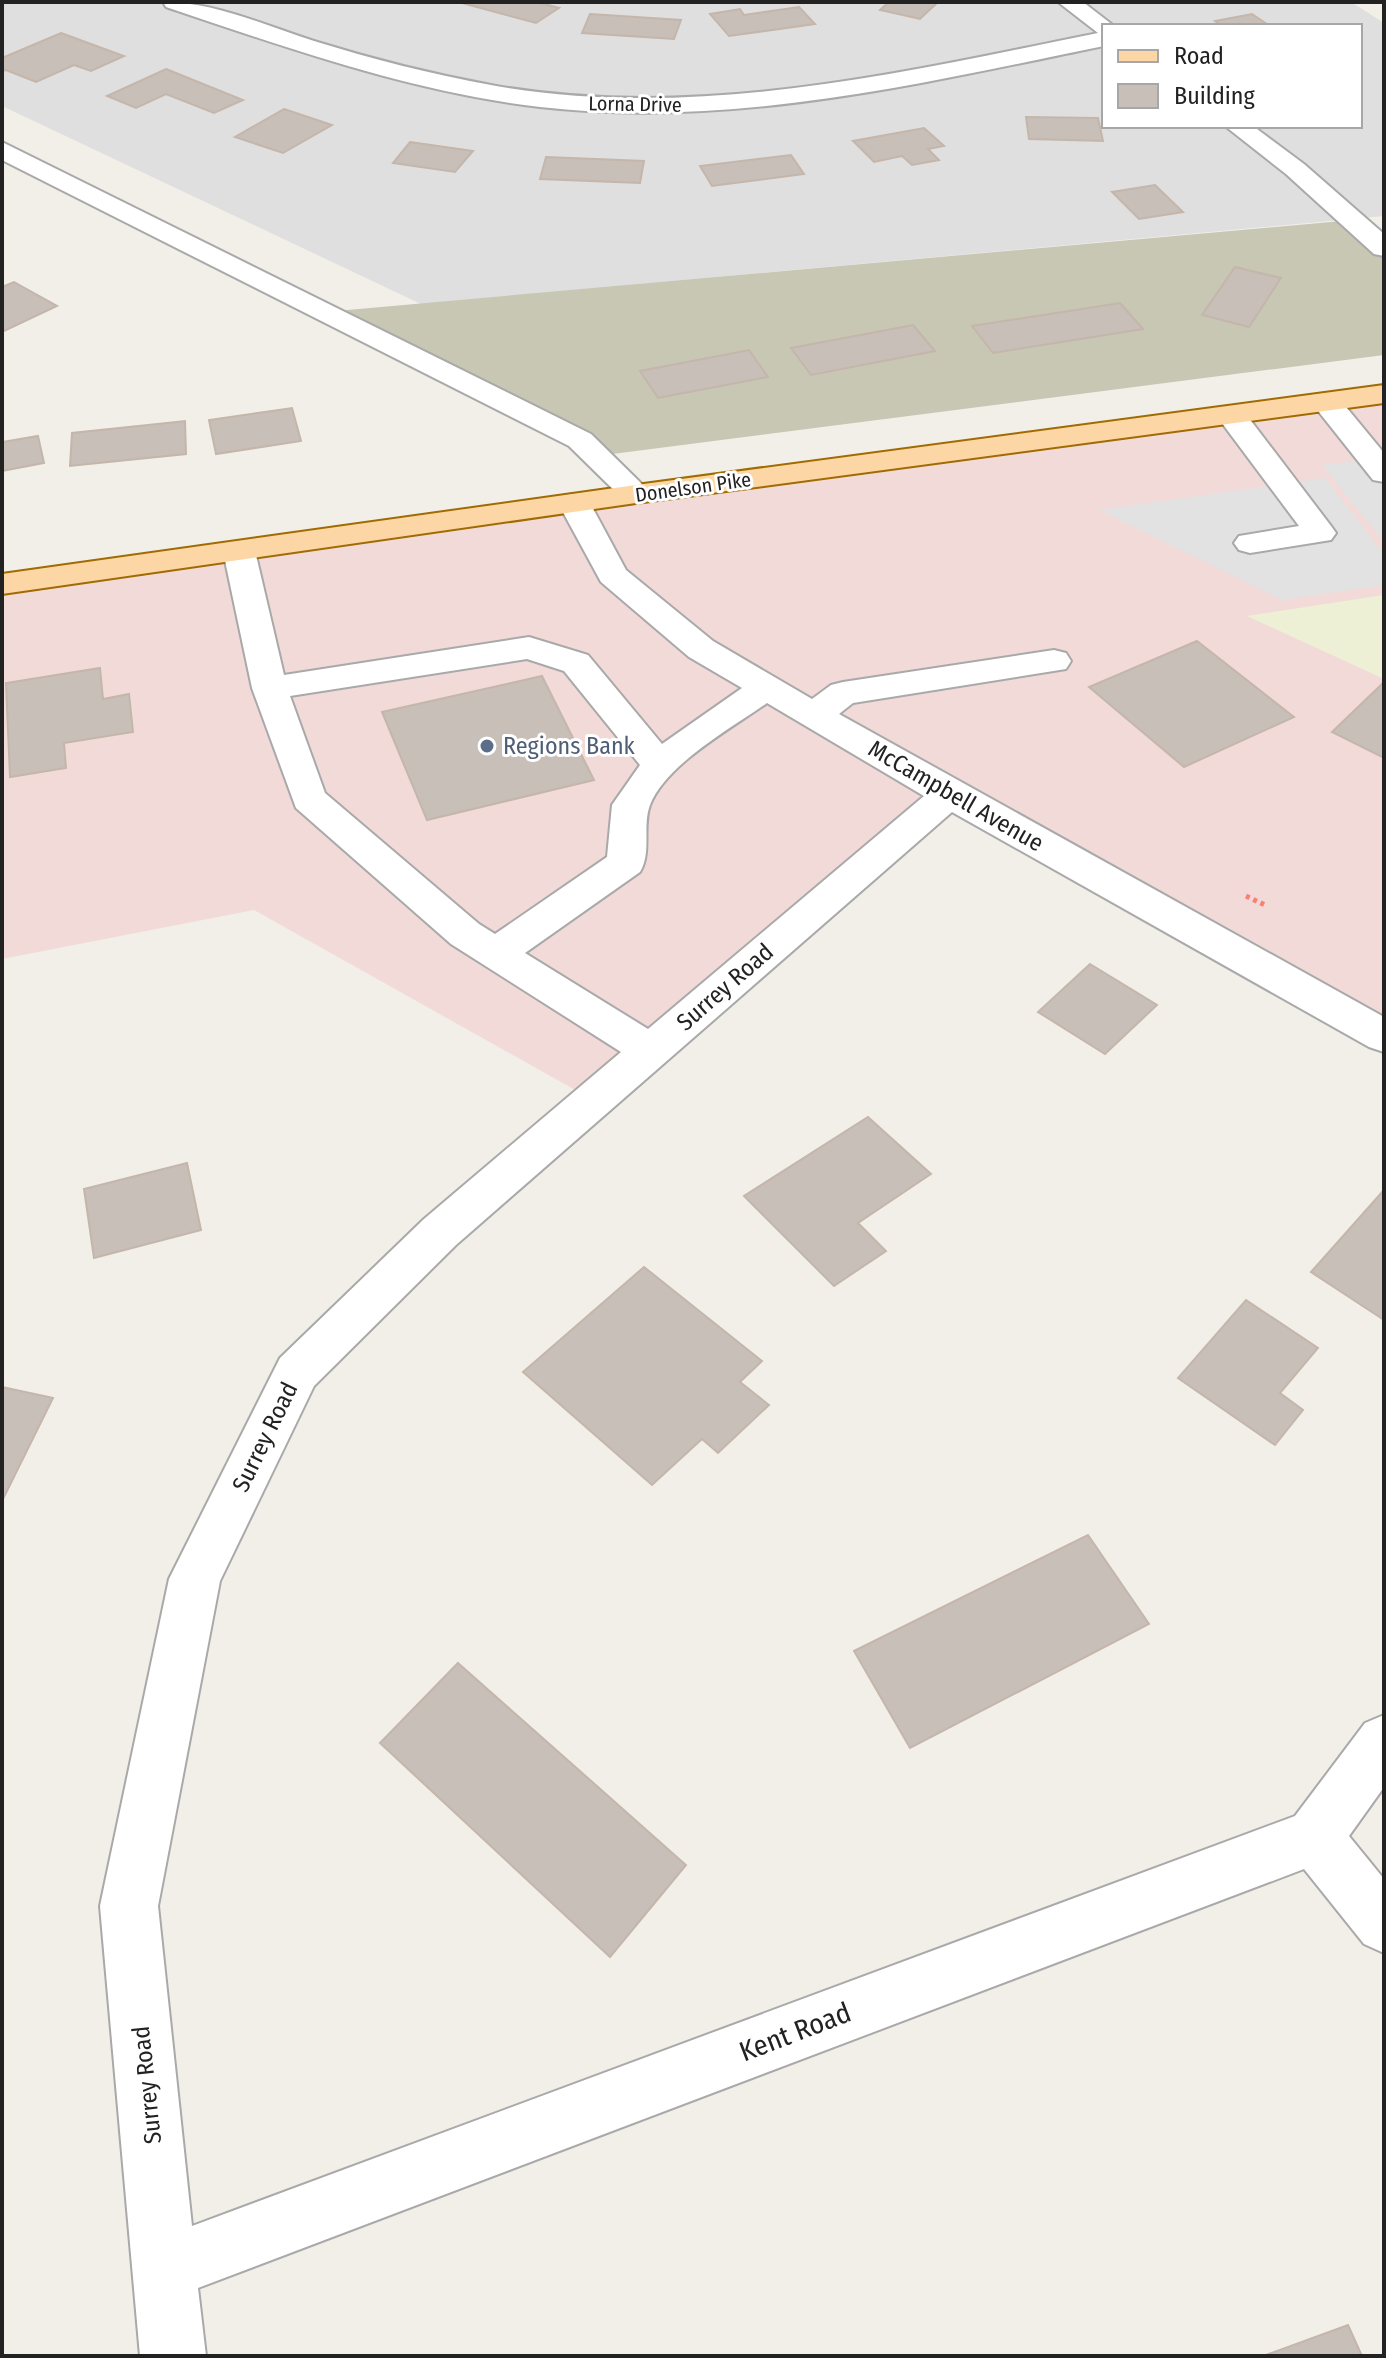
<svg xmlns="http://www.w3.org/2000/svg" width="1386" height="2358" font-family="'Fira Sans Condensed',sans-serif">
<rect width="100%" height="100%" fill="#f2efe9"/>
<path fill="#e0dfdf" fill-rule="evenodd" d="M2,2H1351L1384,23V216L421,304L2,106ZM1104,26H1360V126H1104Z"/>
<polygon fill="#f2dad9" points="1384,394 1384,1036 949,794 593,1100 254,910 2,959 2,584"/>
<polygon fill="#c7c7b4" points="1353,220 1384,248 1384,355 597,456 325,312"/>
<polygon fill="#eef0d5" points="1384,595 1384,679 1247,616"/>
<g fill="#e2e2e2">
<polygon points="1384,457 1384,542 1322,465"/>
<polygon points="1325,478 1384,554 1384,585 1282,600 1099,510"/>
</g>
<g fill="#c7bfb8" stroke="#c4b6ab" stroke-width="2">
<polygon points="537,2 559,8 536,23 462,3"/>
<polygon points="889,2 938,2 920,19 880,10"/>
<polygon points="799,7 815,24 729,36 710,14 740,9 744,15"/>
<polygon points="590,14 681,20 674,39 582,33"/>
<polygon points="1252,14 1270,26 1222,26 1215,21"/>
<polygon points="61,33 124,56 91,71 74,65 36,82 6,70 2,71 2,58"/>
<polygon points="166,69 243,100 214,113 166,94 136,108 107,96"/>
<polygon points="284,109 332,125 283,153 235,137"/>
<polygon points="1026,117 1098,118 1103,141 1029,139"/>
<polygon points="924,128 944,146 928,149 939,160 912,165 902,156 874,162 853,141"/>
<polygon points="410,142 473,151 455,172 393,163"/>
<polygon points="791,155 804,174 712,186 700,166"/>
<polygon points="546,157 644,161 640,183 540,179"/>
<polygon points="1155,185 1183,212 1139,219 1112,192"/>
<polygon points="1235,267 1281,278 1249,327 1202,315"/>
<polygon points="14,282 57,306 2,332 2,287"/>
<polygon points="1120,303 1143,329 993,353 972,326"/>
<polygon points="913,325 935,351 811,375 791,348"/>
<polygon points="749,350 768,377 658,398 640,371"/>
<polygon points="292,408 301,441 216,454 209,420"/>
<polygon points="185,421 186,454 70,466 72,433"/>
<polygon points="38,436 44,463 2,471 2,442"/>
<polygon points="1197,641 1294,717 1184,767 1089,687"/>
<polygon points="100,668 103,699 129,694 133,732 64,743 66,768 10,777 6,683"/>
<polygon points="542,676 594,780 427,820 382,712"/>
<polygon points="1382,684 1384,685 1384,758 1332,732"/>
<polygon points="1090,964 1157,1005 1105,1054 1038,1012"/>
<polygon points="868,1117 931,1174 858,1223 886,1251 834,1286 744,1196"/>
<polygon points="187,1163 201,1230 94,1258 84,1189"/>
<polygon points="1384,1190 1384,1320 1311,1272"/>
<polygon points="644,1267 762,1361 740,1382 769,1405 718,1453 702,1439 652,1485 523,1372"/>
<polygon points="1246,1300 1318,1348 1280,1393 1303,1410 1275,1445 1178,1378"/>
<polygon points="2,1387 53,1398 2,1501"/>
<polygon points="1088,1535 1149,1624 910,1748 854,1651"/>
<polygon points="458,1663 686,1865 610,1957 380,1743"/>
<polygon points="1348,2325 1362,2356 1263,2356"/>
</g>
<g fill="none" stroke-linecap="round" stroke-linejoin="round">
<g stroke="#a9a9a9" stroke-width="4">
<g id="minor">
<path d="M163,2C215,2 264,25 314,41C372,59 431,74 491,85C694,122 899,73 1098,33L1058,2H1083L1114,26H1104V46C919,84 730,129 540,107C412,92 288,48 166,7Z"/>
<polygon points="1225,126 1253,126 1304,164 1384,234 1384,256 1374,254 1286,174"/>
<polygon points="2,142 591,434 652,494 647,501 636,503 625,501 569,446 2,160"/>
<polygon points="1326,393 1337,396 1384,453 1384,482 1373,480 1311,402 1315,396"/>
<polygon points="1231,406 1242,409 1331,526 1336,533 1331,540 1250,553 1239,550 1234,543 1239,536 1299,526 1216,415 1220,409"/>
<path d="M574,494L585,496L590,503L626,570L713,641L812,699L831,685L843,682L1054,650L1066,653L1071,661L1066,669L853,703L839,714L1384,1017V1052L1369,1047L952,812L456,1245L314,1386L220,1581L158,1906L192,2226L1295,1816L1365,1723L1384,1715V1787L1349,1836L1384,1879V1953L1364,1944L1304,1869L198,2288L206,2356H140L100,1906L169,1579L280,1358L424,1219L621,1052L451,944L296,808L252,688L223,551L228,544L239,541L250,544L255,551L284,675L529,637L588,655L662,744L742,688L689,657L601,582L558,503L563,496ZM527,659L564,671L640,765L612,805L607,857L495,934L479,924L325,793L290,696ZM767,703L924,796L648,1029L525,953L640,872C652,852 642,826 650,805C666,764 732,728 767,703Z"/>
</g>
</g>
<g stroke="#a06b00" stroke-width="4">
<polygon id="major" points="1384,385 1384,403 636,503 2,594 2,574 636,485"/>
</g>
<polyline stroke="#fa8072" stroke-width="5" stroke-dasharray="4 4" stroke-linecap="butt" points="1246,896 1267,906"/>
<use href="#minor" fill="#fff" fill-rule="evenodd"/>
<use href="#major" fill="#fcd6a4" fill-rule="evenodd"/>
</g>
<circle fill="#5c6f8a" stroke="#fff" stroke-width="3" cx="487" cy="746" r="8"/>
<g text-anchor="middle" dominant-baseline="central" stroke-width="6" stroke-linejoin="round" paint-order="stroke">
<g font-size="20" fill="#222" stroke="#fff">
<text transform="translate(635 104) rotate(1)">Lorna Drive</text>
<text transform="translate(693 487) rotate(-8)">Donelson Pike</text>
</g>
<g font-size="24" fill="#4e5e75" stroke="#fff" text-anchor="start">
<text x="503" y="746">Regions Bank</text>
</g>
<g font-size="24" fill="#222" stroke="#fff">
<text transform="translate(956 796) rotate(30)">McCampbell Avenue</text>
<text transform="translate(725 987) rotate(-41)">Surrey Road</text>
<text transform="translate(265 1437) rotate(-64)">Surrey Road</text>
<text transform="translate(147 2085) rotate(-96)">Surrey Road</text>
</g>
<g font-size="28" fill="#222" stroke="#fff">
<text transform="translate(795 2032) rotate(-21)">Kent Road</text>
</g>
</g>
<rect width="1386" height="2358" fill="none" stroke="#222222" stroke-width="8"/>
<rect x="1102" y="24" width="260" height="104" fill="#ffffff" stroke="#a7a7a7" stroke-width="2"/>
<rect x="1118" y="50" width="40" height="12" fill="#fcd6a4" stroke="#a7a7a7" stroke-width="2"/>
<text x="1174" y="64" font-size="24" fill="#222222">Road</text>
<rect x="1118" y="84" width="40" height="24" fill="#c7bfb8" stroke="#a7a7a7" stroke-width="2"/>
<text x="1174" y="104" font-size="24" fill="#222222">Building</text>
</svg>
